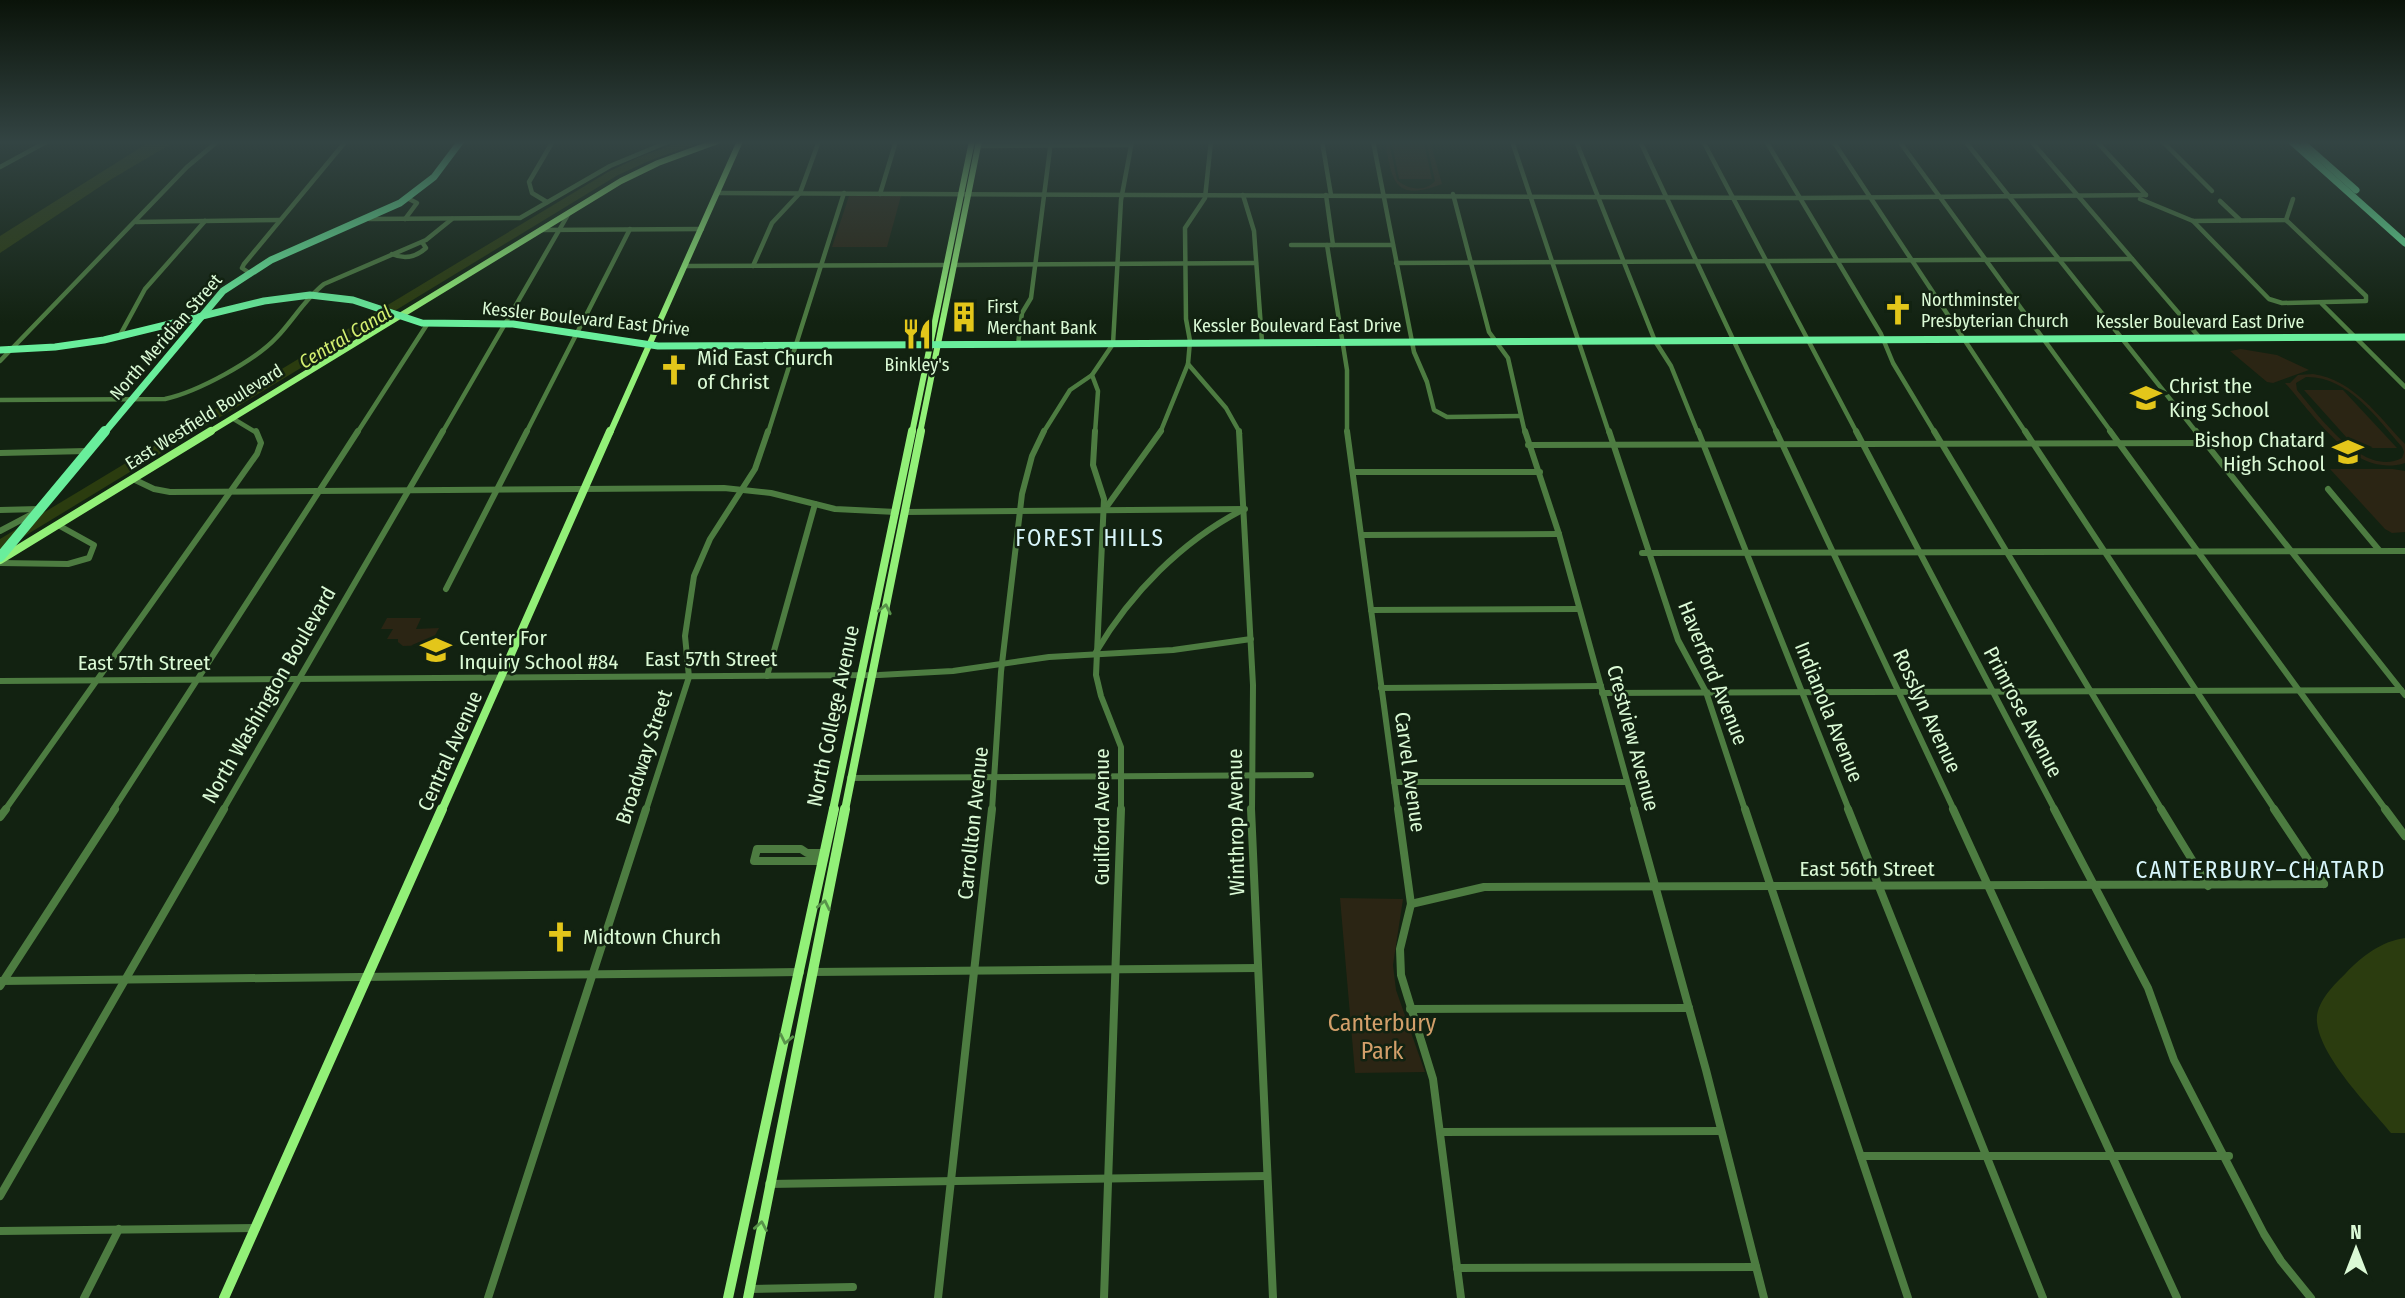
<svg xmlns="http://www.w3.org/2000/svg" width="2405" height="1298" font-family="'Fira Sans Condensed',sans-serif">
<rect width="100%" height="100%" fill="#122211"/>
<g fill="#2b2514" fill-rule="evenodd">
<path d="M1385,141H1389L1397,180C1408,190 1426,192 1435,181L1426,141H1430L1442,184C1395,202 1392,183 1385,141Z"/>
<polygon points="1392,143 1424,143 1432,179 1399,179"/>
<polygon points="849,196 901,196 887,247 832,247"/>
<polygon points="2241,349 2277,355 2309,370 2273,383 2267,382 2230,351"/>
<path d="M2313,374C2354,380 2378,416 2405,444V463C2354,479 2315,416 2285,383H2290L2298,375ZM2306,377C2348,376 2377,418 2402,447L2404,452L2402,458C2363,478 2319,416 2297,390L2296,383Z"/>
<polygon points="2304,390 2343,390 2397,448 2356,448"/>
<polygon points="2330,469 2393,469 2405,471 2405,532 2392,533 2385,529"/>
<polygon points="387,618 421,618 416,629 439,628 430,645 403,646 398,642 398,639 387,639 393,629 381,629"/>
<polygon points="1340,898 1403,899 1393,965 1396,990 1425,1072 1355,1073"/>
</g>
<g fill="#2b3c0f">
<polygon points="151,141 176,141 110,180 0,253 0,236"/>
<polygon points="684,141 705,141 651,160 618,175 0,551 0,539 608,172 639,157"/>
<path d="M2405,938V1133H2391C2370,1107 2320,1057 2317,1022C2315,1003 2334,985 2346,973C2362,956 2382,941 2405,938Z"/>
</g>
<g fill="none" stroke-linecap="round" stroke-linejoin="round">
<g stroke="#4d7c41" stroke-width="4.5">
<polyline points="1322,141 1331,195"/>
<polyline points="1373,141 1414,352 1427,382 1434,410 1447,417 1520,416"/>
<polyline points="1512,141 1609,433"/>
<polyline points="1576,141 1655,341 1671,366 1698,433"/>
<polyline points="1640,141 1777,433"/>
<polyline points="1703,141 1857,433"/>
<polyline points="1766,141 1881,334 1893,363 1935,433"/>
<polyline points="1833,141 2026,433"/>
<polyline points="1899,141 2112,433"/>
<polyline points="1965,141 2197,433"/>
<polyline points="2031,141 2200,338"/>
<polyline points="2096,141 2146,195"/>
<polyline points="2162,141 2212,191"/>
<polyline points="978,146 1131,145"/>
<polyline points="0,167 48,141"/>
<polyline points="718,193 1800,198 2146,195"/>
<polyline points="880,194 896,141"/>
<polyline points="1453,194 1489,332 1508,358 1525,433"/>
<polyline points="1243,195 1254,231 1262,342"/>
<polyline points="1326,195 1333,245"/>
<polyline points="2140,199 2193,221 2286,220 2293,199"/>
<polyline points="2220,201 2240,220"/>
<polyline points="547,202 532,193 529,182 553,141"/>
<polyline points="369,219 520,218 610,166 670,141"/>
<polyline points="405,219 417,203 407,198"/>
<polyline points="2193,221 2269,299 2282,303 2366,301 2366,296 2286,220"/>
<polyline points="136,222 280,220"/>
<polyline points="540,230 702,229"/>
<polyline points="1291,245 1393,245"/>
<polyline points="1327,245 1347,370 1347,433"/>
<path d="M392,254C405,260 416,257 426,248L422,242"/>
<polyline points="1396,263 2132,259"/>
<polyline points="954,265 1256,263"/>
<polyline points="686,266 947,265"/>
<polyline points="753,266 772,223 800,193 819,141"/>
<polyline points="248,272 242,268 244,264 346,141"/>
<polyline points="2322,304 2405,387"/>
<polyline points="119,337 145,289 205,221"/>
<polyline points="1018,344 1022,313 1031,298 1051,141"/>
<polyline points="0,361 187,167 218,141"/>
<polyline points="1188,364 1226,408 1240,433"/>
<path d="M0,400L165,399C197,392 255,361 277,337C294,319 305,299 324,284L426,240L452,219"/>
<polyline points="232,418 257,433"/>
<polyline points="357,433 428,323"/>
<polyline points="442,433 569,213"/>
<polyline points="526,433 630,229"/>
<polyline points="768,433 844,193"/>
<polyline points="1043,433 1070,390 1092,375"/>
<polyline points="1095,433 1098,391 1092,375 1113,344 1121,200 1132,141"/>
<polyline points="1160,433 1188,364 1190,341 1186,319 1185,228 1205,198 1211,141"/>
</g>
<g stroke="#4d7c41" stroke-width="6">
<polyline points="1095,431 1093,465 1104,499 1096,675 1101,696 1121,747 1121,810"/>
<polyline points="1239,431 1253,685 1252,810"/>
<polyline points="1347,431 1398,810"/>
<polyline points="1525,431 1559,534 1635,810"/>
<polyline points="1609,431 1678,640 1706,692 1745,810"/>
<polyline points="1698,431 1849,810"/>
<polyline points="1776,431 1954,810"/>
<polyline points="1856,431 2055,810"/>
<polyline points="1934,431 2162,810"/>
<polyline points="2025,431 2275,810"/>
<polyline points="2110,431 2386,810"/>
<polyline points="2196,431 2405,695"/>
<polyline points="1528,445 2202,443"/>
<polyline points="0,453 87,451"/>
<polyline points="1353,472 1540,472"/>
<polyline points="133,479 154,489 170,492 724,488 771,493 835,509 896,512"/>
<polyline points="2328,489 2379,550"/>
<polyline points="1105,509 1161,431"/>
<polyline points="0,510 39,509"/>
<polyline points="905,512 1245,509"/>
<polyline points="0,531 36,512"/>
<polyline points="1362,535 1559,534"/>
<polyline points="1642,553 2405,551"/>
<polyline points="0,563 68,564 89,558 94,545 58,525"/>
<polyline points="446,589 527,431"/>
<polyline points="1371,610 1579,609"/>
<path d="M1096,652C1131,593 1181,542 1242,510"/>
<polyline points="767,676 815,504"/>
<polyline points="0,681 879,675 953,671 1049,657 1173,650 1251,639"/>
<polyline points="1381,688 1601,686"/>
<polyline points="1602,693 2401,690"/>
<polyline points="850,778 1311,775"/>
<polyline points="1394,782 1626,782"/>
<polyline points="5,810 257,454 261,443 256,431"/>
<polyline points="113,810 358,431"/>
<polyline points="223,810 443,431"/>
<polyline points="646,810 689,677 685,636 694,576 710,539 755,469 768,431"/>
<polyline points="992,810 1001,672 1022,494 1032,456 1044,431"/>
</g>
<g stroke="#4d7c41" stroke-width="8">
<polyline points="1251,809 1273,1298"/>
<polyline points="1398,809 1411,904 1400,949 1401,975 1433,1079 1461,1298"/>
<polyline points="1634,809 1706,1070 1764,1298"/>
<polyline points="1745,809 1908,1298"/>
<polyline points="1848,809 2043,1298"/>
<polyline points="1953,809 2177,1298"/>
<polyline points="2054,809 2148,988 2174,1060 2264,1234 2281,1261 2311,1298"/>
<polyline points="2161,809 2208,886"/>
<polyline points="2274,809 2324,884"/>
<polyline points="2385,809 2405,836"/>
<polyline points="0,817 6,809"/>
<polyline points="823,861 754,861 757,849 801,849 807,853 825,853"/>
<polyline points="1411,904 1484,887 2324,884"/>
<polyline points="812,972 1258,968"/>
<polyline points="0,981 800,972"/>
<polyline points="0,986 115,809"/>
<polyline points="1410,1009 1689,1008"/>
<polyline points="1440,1132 1721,1131"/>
<polyline points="1861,1156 2229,1156"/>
<polyline points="769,1184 1267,1176"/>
<polyline points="0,1196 224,809"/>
<polyline points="0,1231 256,1228"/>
<polyline points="1457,1268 1756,1267"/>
<polyline points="749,1289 853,1287"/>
<polyline points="84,1298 119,1229"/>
<polyline points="488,1298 646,809"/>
<polyline points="938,1298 992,809"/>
<polyline points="1104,1298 1121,809"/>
</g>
<g stroke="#92f078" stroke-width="6">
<polyline points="208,433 621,181 658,163 718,141"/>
<polyline points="610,433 740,141"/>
<polyline points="912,433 972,141"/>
<polyline points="920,433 979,141"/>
</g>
<g stroke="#92f078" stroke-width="8">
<polyline points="0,560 211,431"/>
<polyline points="442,810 610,431"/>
<polyline points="833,810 912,431"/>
<polyline points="845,810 921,431"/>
</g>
<g stroke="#92f078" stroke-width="10">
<polyline points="224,1298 442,809"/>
<polyline points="728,1298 834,809"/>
<polyline points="748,1298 845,809"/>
</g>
<g stroke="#69ee9c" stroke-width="7">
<polyline points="2291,141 2405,243"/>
<polyline points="2304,144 2356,190"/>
<polyline points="0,350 55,347 104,340 264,301 310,295 353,300 422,323 513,324 658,346 2405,337"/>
<polyline points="104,433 223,291 271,260 400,203 434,177 461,141"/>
</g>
<polyline stroke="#69ee9c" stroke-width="10" points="0,557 105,431"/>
</g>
<defs><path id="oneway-chevron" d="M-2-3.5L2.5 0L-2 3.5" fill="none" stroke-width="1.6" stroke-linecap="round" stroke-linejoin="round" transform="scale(1.75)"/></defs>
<g stroke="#58934a">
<use href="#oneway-chevron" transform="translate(885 609) rotate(-78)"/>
<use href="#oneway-chevron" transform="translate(824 905) rotate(-78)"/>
<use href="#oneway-chevron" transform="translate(786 1039) rotate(102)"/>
<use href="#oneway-chevron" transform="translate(761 1226) rotate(-80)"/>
</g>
<linearGradient id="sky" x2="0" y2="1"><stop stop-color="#0a1309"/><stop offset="0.44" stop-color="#334443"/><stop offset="1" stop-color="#334443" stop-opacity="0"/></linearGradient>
<rect width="2405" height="323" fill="url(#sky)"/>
<defs>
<g id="church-bare" transform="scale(2.415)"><path d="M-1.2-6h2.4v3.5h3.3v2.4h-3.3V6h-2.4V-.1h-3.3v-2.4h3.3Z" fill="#e3c61a" stroke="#122211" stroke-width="2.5" paint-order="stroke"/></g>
<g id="building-bare" transform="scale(2.415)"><path d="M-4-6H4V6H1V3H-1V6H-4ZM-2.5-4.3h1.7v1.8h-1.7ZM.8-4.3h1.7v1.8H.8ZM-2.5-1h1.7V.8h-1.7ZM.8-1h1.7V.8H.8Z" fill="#e3c61a" stroke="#122211" stroke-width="2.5" paint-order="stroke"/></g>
<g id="restaurant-bare" transform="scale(2.415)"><path d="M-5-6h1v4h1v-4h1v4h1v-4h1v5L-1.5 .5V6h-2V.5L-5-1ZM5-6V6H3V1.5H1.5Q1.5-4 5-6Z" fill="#e3c61a" stroke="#122211" stroke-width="2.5" paint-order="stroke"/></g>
<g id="school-bare" transform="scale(2.415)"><path d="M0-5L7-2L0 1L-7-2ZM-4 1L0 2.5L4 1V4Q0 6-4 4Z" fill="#e3c61a" stroke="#122211" stroke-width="2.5" paint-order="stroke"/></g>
</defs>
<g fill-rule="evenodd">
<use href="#church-bare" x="1898" y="310"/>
<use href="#building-bare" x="964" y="317"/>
<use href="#restaurant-bare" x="917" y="334"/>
<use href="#church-bare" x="674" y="370"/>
<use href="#school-bare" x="2146" y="398"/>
<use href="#school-bare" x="2348" y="452"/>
<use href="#school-bare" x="436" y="650"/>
<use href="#church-bare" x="560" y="937"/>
</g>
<g text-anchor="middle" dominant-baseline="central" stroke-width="5" stroke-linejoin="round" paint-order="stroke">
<g font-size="18" fill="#dbfad6" stroke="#122211" text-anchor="start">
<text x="1921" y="300">Northminster<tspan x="1921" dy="21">Presbyterian Church</tspan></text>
<text x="987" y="307">First<tspan x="987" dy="21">Merchant Bank</tspan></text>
<text x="917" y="365" text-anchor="middle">Binkley's</text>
</g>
<g font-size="18" fill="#dbfad6" stroke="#122211">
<text transform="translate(586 319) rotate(6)">Kessler Boulevard East Drive</text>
<text x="2200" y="322">Kessler Boulevard East Drive</text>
<text x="1297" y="326">Kessler Boulevard East Drive</text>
<text transform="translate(166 337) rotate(-49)">North Meridian Street</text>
<text transform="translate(204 417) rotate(-32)">East Westfield Boulevard</text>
</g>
<g font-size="19" font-style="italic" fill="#d3ef70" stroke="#122211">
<text transform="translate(345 337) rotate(-31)">Central Canal</text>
</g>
<g font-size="21" fill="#dbfad6" stroke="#122211" text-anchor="start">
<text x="697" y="358">Mid East Church<tspan x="697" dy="24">of Christ</tspan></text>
<text x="2169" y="386">Christ the<tspan x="2169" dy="24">King School</tspan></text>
<text x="2325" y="440" text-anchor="end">Bishop Chatard<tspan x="2325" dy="24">High School</tspan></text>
<text x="459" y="638">Center For<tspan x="459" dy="24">Inquiry School #84</tspan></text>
<text x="583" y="937">Midtown Church</text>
</g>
<g font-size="21" fill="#dbfad6" stroke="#122211">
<text x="711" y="659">East 57th Street</text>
<text x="144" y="663">East 57th Street</text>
<text transform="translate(1713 673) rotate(68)">Haverford Avenue</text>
<text transform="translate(269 695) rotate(-60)">North Washington Boulevard</text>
<text transform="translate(1927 711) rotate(65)">Rosslyn Avenue</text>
<text transform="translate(1829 712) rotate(68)">Indianola Avenue</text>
<text transform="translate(2023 712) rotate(62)">Primrose Avenue</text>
<text transform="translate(833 716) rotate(-78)">North College Avenue</text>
<text transform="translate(1633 738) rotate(75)">Crestview Avenue</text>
<text transform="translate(450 751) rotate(-66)">Central Avenue</text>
<text transform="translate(644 757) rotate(-72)">Broadway Street</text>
<text transform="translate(1410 772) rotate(82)">Carvel Avenue</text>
<text transform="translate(1102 817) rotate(-90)">Guilford Avenue</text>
<text transform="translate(1236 822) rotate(-91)">Winthrop Avenue</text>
<text transform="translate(973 823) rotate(-84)">Carrollton Avenue</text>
<text x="1867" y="869">East 56th Street</text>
</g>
<g font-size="23" letter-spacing="2" fill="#d8f6fb" stroke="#122211">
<text x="1090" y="538">FOREST HILLS</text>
<text x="2261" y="870">CANTERBURY–CHATARD</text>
</g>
<g font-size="24" fill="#d29f6a" stroke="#122211">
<text x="1382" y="1023">Canterbury<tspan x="1382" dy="28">Park</tspan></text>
</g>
</g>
<g transform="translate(2356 1249)" stroke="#122211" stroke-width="5" paint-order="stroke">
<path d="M0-5L12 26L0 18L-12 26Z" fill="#dbfad6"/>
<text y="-10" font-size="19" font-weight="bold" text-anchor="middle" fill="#dbfad6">N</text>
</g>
</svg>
